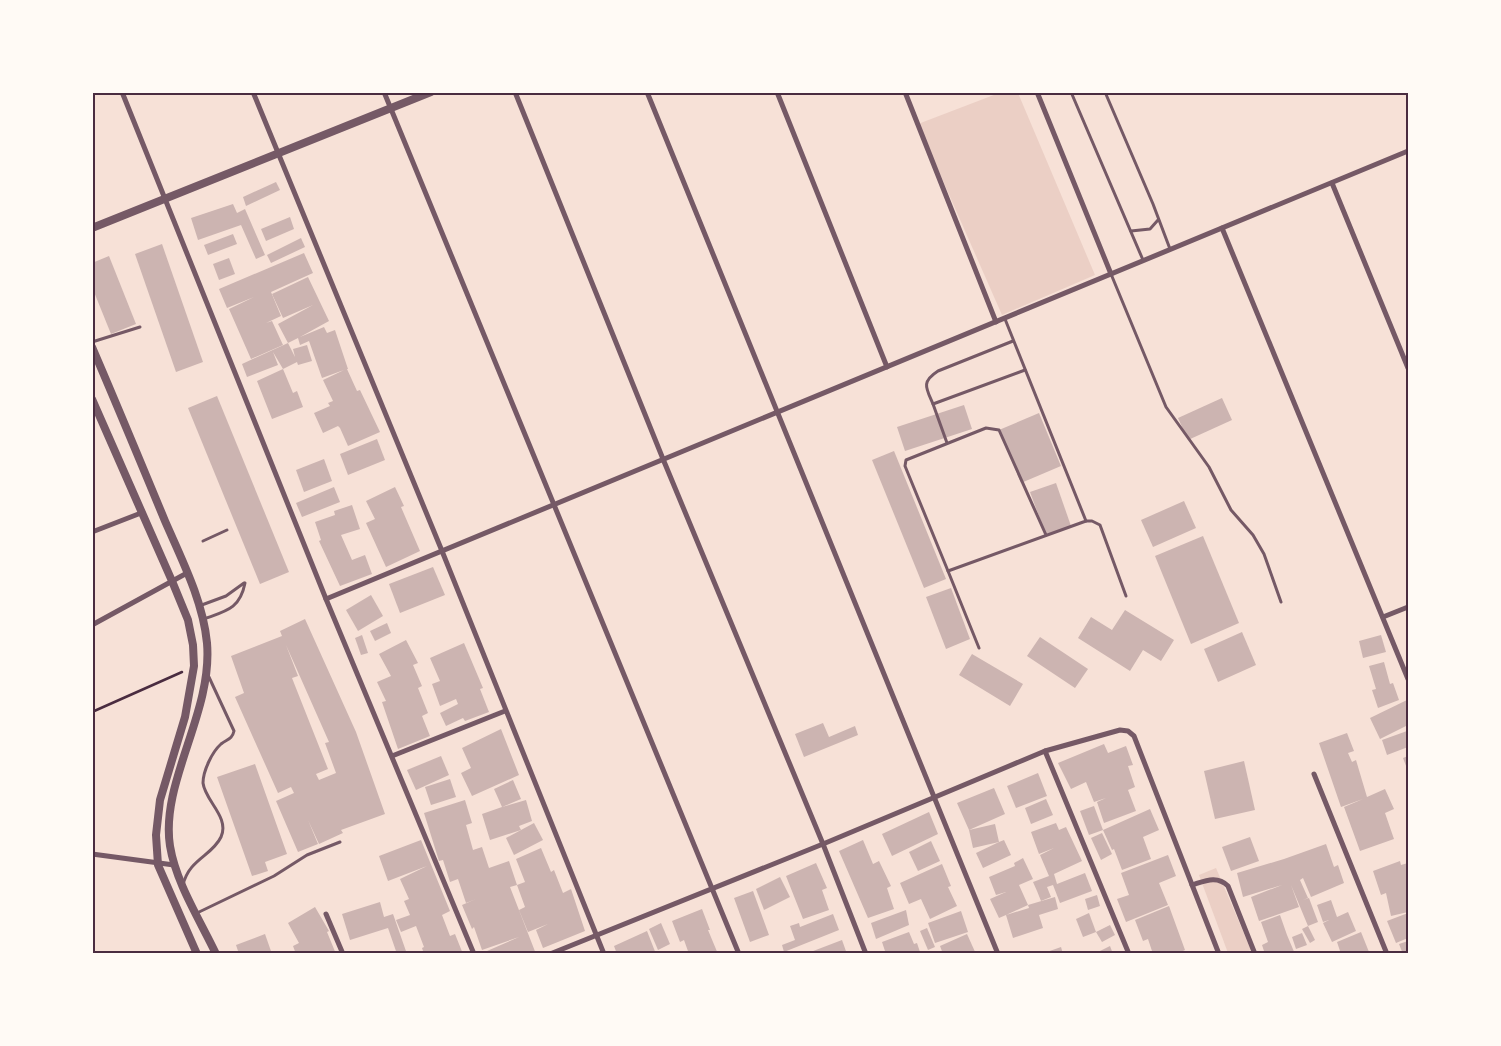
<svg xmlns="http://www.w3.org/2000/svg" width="1501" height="1046" font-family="Roboto,sans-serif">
<rect width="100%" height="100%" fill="#f7e1d7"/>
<g fill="#ebcfc5">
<polygon points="999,93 1018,93 1095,275 1002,315 918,124"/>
<polygon points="1216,868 1251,950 1243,953 1228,953 1199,875"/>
</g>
<g fill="#ccb4b1" fill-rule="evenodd">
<polygon points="276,182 280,190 246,206 243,197"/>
<polygon points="233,204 237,213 245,209 265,255 256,259 241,225 198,240 191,218"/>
<polygon points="290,217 294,229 266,241 261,229"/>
<polygon points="233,234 237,244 208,255 204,245"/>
<polygon points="301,238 305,247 271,263 267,255"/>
<polygon points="162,244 203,362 176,372 135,254"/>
<polygon points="304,253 313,273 271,292 281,316 266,323 272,321 283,345 251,359 229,309 254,297 227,308 219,289"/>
<polygon points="109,256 136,324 111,334 92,287 92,263"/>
<polygon points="229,258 235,274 219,280 213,264"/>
<polygon points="308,277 329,321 300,337 324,327 327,333 335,330 348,369 347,369 357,391 360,390 380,432 348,446 340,428 338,426 323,433 314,413 330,406 328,403 333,401 323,380 344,370 322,378 309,341 300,345 298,338 288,343 278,324 313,305 283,318 272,294"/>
<polygon points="288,343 295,357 293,349 307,345 312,361 298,365 297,362 283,369 273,352 278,365 247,377 242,364"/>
<polygon points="283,369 293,393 297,391 303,407 272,419 257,381"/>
<polygon points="217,396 289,572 260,584 188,408"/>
<polygon points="1222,398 1232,420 1188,440 1178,418"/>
<polygon points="964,405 972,429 905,451 897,427"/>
<polygon points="1039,413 1061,466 1021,483 999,430"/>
<polygon points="377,439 385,460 348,475 340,454"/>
<polygon points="894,451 946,579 924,588 872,460"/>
<polygon points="324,459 332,481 304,492 296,470"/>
<polygon points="1056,483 1071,526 1046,535 1030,492"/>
<polygon points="334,487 340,502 302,517 296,503"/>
<polygon points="395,487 404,506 401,507 420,551 386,567 366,523 375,519 366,501"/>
<polygon points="1184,501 1196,528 1153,547 1141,520"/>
<polygon points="352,505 360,529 341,535 352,560 365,555 372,574 340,586 319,541 321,540 315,522 335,515 334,511"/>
<polygon points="1203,536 1239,623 1191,644 1155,556"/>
<polygon points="433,567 445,595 400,613 389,584"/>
<polygon points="951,588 970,639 946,649 926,597"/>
<polygon points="371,595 383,616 358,631 346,610"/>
<polygon points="1125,610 1174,640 1161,661 1143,650 1130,671 1078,638 1091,617 1112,630"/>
<path d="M305,619L356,732L385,814L341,830L343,833L319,844L308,820L318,844L298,852L276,801L294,793L291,787L278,793L235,697L244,693L231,656L282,636L280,631ZM286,645L329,742L325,743L336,773L319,780L316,774L328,769L292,678L298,676Z"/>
<polygon points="387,623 391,633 375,641 370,631"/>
<polygon points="1242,632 1256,665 1218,682 1204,649"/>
<polygon points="362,635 368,653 361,655 355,638"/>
<polygon points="1381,635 1386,652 1363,658 1359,641"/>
<polygon points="1040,637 1088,669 1075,688 1027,656"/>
<polygon points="406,640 418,663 413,665 422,686 418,688 428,713 422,716 430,736 398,749 382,702 386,701 377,682 391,676 379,654"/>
<polygon points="464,643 483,688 480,689 489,712 465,721 463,718 446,726 440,713 458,704 456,699 440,706 432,684 440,681 430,658"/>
<polygon points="972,654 1023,684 1010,706 959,675"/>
<polygon points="1384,662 1390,684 1393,683 1399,700 1378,708 1372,690 1376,689 1369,666"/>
<polygon points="1407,700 1408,725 1380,739 1370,718"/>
<polygon points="823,723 829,737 855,726 858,735 804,757 795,734"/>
<polygon points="501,729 519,775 472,796 461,773 471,768 462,748"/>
<polygon points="1407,731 1408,747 1387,755 1382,740"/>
<polygon points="1347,733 1354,751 1348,753 1352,762 1356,760 1367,797 1385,789 1394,809 1385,813 1394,839 1360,851 1344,807 1363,799 1341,807 1319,743"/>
<polygon points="1104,744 1108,753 1126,746 1133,765 1128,766 1135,787 1128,790 1136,811 1104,823 1097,802 1106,798 1094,802 1086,782 1071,789 1058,763"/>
<polygon points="441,756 449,775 416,790 407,770"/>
<polygon points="1408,756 1408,771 1403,758"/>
<polygon points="1244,761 1255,810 1215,819 1204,771"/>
<polygon points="255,764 287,854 265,862 268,871 252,876 217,777"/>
<polygon points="1038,773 1047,796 1016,808 1007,786"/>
<polygon points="450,779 456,797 431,805 425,787"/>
<polygon points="513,780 521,799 502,807 526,800 532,821 519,826 521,830 490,840 482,814 502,807 494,789"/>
<polygon points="994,788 1005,814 969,830 995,824 999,842 1004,840 1011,855 983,868 976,853 999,842 973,848 969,830 957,803"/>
<polygon points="1046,799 1053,815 1031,824 1025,808"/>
<polygon points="465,800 472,823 466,825 473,850 482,847 489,868 509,861 517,885 525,882 516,859 541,848 551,872 554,870 563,893 571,889 585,931 543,948 536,930 548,924 528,932 519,910 525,907 517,885 510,887 536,954 488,954 487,951 519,937 482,950 474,927 472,929 462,905 476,899 466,903 458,879 450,882 443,860 439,861 424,813"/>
<polygon points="1094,806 1103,830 1089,835 1080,811"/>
<polygon points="1150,809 1159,830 1143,837 1151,859 1122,870 1114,849 1112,850 1103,830"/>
<polygon points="929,812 938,834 892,856 882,834"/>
<polygon points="534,823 543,840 514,855 506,838"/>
<polygon points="1056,823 1059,830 1066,827 1082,861 1054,874 1057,884 1085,873 1092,891 1060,903 1053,885 1047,887 1051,897 1041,901 1037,891 1033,882 1049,876 1040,855 1054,848 1039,854 1031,832"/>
<polygon points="1102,833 1112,854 1101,860 1091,838"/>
<polygon points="1250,837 1259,861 1231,871 1222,847"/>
<polygon points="421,840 450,911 442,915 450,936 455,934 463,954 424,954 422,948 424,947 416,926 401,932 396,920 410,915 404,901 409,899 400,879 427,866 388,881 379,856"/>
<polygon points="863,840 873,864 879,861 891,886 887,888 894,909 868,918 839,851"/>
<polygon points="931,841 940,861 918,871 909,852"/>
<polygon points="1326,844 1334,867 1338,865 1344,883 1311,897 1303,878 1300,880 1308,898 1303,900 1309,898 1318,922 1308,926 1291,885 1299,907 1259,921 1251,897 1282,885 1243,897 1237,873 1284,859"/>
<polygon points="1168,855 1176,876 1159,883 1168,905 1126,922 1117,899 1129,895 1121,873"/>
<polygon points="1023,858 1033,879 1019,885 1028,905 1006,915 1029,908 1028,905 1055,897 1058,909 1039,915 1043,928 1013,938 1006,915 999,918 990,899 1006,892 996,895 989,877 1015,866 1014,863"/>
<polygon points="1400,861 1401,865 1408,863 1408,912 1391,916 1386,893 1381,895 1373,871"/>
<polygon points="816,863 827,888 822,890 829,910 803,919 786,876"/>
<polygon points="942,864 951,886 948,887 957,906 930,919 921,899 909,904 900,883"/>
<polygon points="780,877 790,897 764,910 756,889"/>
<polygon points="753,891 769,935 750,942 734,898"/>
<polygon points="1097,895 1100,906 1088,910 1085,899"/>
<polygon points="1331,900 1337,917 1348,912 1356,931 1332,942 1323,923 1329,920 1323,922 1317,905"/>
<polygon points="380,902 384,917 393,914 407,954 397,954 388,928 350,940 342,914"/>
<polygon points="1169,906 1185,950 1177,954 1153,954 1148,939 1143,941 1135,920"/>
<polygon points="315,907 329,931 327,932 336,954 296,954 293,946 299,943 288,923"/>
<polygon points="702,909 710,930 708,930 718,954 689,954 684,940 680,942 672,921"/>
<polygon points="906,910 909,925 876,939 871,923"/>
<polygon points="961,911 968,932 935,943 928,923"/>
<polygon points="1089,913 1096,932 1083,937 1076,919"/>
<polygon points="1408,913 1408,938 1396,943 1387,921"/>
<polygon points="833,914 839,930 784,952 782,945 795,940 790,926 799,923 800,927"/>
<polygon points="1280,915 1287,935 1295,954 1265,954 1262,945 1268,942 1261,922"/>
<polygon points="661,923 670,944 658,950 649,929"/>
<polygon points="1110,925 1115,935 1102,942 1096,932"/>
<polygon points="1308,926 1315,940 1310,943 1302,929"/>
<polygon points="927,928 935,947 928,950 920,931"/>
<polygon points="647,931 656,954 617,954 614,946"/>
<polygon points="909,932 914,944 917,943 920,952 886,954 882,942"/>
<polygon points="1361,932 1369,952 1341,954 1337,942"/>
<polygon points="1302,933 1307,945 1296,949 1292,937"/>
<polygon points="265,934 272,954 239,954 236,945"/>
<polygon points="967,934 976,954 943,954 940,946"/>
<polygon points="842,940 847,954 808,954 808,953"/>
<polygon points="1408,941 1408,954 1403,954 1399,944"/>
<polygon points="1110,946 1113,954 1094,954"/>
<polygon points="1061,947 1063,954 1044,954 1044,953"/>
</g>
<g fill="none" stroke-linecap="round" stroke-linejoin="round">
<polyline stroke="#4a2c40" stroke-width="2.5" points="92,712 182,672"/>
<g stroke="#755966" stroke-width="3">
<polyline points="1071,92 1143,260"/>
<polyline points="1105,92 1153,204 1170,249"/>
<polyline points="1131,231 1150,229 1158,220"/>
<polyline points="1111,274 1166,407 1209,467 1231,510 1253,535 1264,554 1281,602"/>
<polyline points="92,342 140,327"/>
<path d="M933,404C926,388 921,382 938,371L1013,341"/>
<polyline points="947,443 933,404 1025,370"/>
<polyline points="1086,521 1092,521 1100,525 1126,596"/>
<polyline points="203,541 227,530"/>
<polyline points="948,571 905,466 906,460 986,428 999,430 1046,535"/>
<polyline points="199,606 226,596 244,583"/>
<path d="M204,619C226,611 240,609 245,583"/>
<polyline points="979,648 948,571 1086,521 1005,319"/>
<path d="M183,885C189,859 212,856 221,837C230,817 205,801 203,783C203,771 212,752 221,744C227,739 232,740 234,731L208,675"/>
<polyline points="197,913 274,876 307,855 340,842"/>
</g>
<g stroke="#755966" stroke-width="5">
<polyline points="122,92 326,599 474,954"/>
<polyline points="253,92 442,551 604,954"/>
<polyline points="384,92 739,954"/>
<polyline points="515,92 663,459 823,844 866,954"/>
<polyline points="647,92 998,954"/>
<polyline points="777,92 887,367"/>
<polyline points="905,92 996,322"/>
<polyline points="1037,92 1111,274"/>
<polyline points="1332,183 1408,368"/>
<polyline points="1222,228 1408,679"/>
<polyline points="92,532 141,513"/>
<polyline points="326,599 1408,151"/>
<polyline points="1383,617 1408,607"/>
<polyline points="92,625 187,573"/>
<polyline points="1045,751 1129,954"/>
<polyline points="392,756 505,711"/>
<polyline points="1314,774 1387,954"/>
<polyline points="92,854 174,865"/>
<path d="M1192,885C1205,881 1217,875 1228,886L1255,954"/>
<polyline points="326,914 343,954"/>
<polyline points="550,954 823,844 1045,751 1120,730 1128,731 1134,736 1219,954"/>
</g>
<g stroke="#755966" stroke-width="8">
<polyline points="92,228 431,92"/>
<path d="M92,347C117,405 141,463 165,521C182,560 203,601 207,643C213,713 160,782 170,846C176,883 200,920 216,954"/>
<polyline points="92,399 172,581 188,620 193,645 194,666 185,717 160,800 156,835 158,865 197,954"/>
</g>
</g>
<rect width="1501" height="1046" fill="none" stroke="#fffaf5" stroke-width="188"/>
<rect x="94" y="94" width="1313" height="858" fill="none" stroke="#4a2c40" stroke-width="2"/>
</svg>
